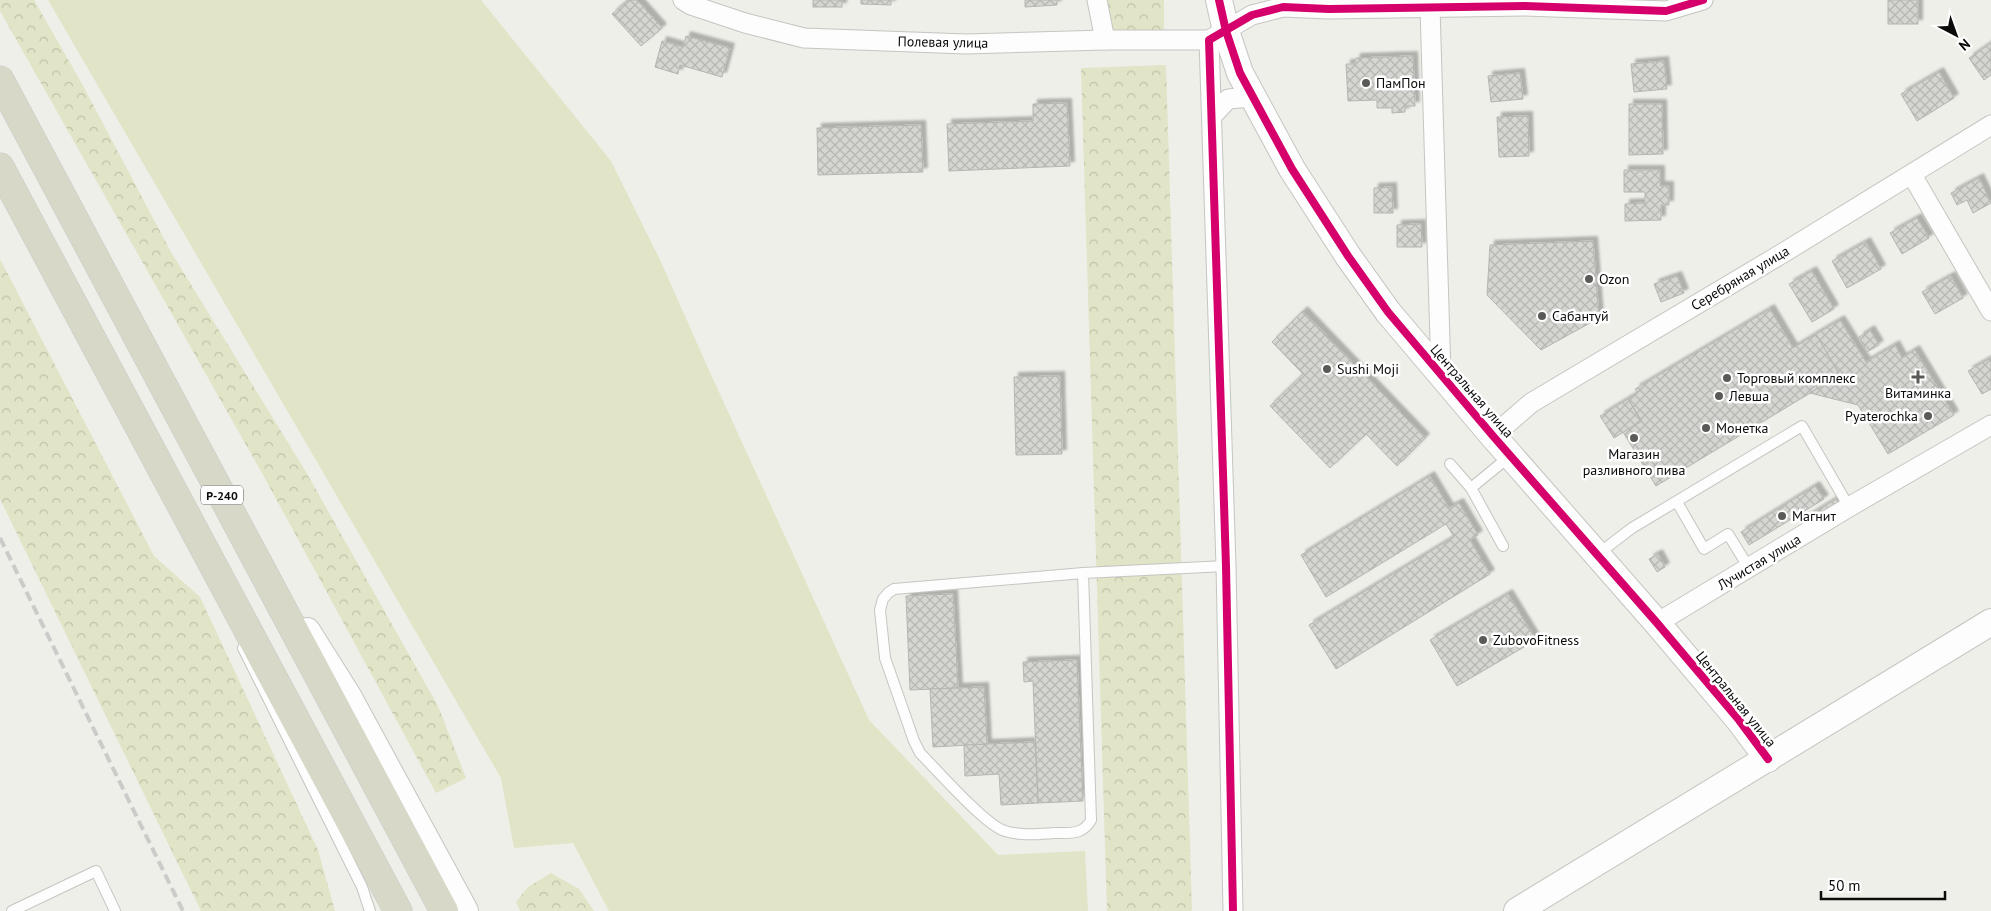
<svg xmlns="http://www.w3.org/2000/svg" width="1991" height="911" font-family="'PT Sans',sans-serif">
<defs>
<pattern id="forest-crowns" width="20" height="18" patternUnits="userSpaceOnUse" patternTransform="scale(1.25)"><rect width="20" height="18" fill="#e1e4c6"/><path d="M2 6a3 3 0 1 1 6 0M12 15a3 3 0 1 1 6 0" fill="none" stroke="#c0c2a9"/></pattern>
<pattern id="building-cross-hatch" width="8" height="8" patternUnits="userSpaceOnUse" patternTransform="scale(1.25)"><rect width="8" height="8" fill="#d5d6d1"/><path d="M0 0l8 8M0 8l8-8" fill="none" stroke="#b6b6b2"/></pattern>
<filter id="shadow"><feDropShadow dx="4.5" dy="-4.5" stdDeviation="1" flood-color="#0004"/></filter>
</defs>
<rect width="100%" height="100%" fill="#eeefe9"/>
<polygon fill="#e1e4c6" points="48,0 481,0 611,161 661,262 708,368 869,720 998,855 1085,851 1088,911 609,911 573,843 514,848 501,778"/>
<g fill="url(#forest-crowns)">
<polygon points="0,0 34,0 81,82 171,252 306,472 438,706 466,778 436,793 262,473 0,11"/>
<polygon points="1106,0 1164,0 1164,32 1111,31"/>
<polygon points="1166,65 1192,911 1107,911 1081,68"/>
<polygon points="0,259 154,556 200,597 318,850 335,911 201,911 0,499"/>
<polygon points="551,873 579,889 594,911 520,911 516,902 528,887"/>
</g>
<g fill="url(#building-cross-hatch)" stroke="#b5b6b1" filter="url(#shadow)">
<polygon points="628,0 637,0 662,28 641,46 612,14"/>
<rect x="813" y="0" width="29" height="7"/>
<polygon points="861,0 891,0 891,5 861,4"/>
<polygon points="1025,0 1057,0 1057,5 1025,7"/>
<rect x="1888" y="0" width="30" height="24"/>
<polygon points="686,36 730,48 722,77 680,65 678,74 655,67 662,41 683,47"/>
<polygon points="1991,43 1991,75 1984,80 1969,58"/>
<polygon points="1413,56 1415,106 1405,106 1405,112 1392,113 1392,108 1377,108 1377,100 1348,101 1346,64 1355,64 1356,58"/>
<polygon points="1664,61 1667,89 1634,92 1631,64"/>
<polygon points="1939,72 1954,98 1917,121 1901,94"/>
<polygon points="1520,73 1523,99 1491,102 1488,76"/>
<polygon points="1067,103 1070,166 949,171 947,124 1033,121 1033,104"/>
<polygon points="1629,104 1662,104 1663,154 1629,155"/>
<polygon points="1528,116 1529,156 1499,157 1497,117"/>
<polygon points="921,125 923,172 818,175 817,128"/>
<polygon points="1624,170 1660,170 1660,186 1669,186 1669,205 1661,205 1661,220 1625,221 1625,204 1645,203 1645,192 1624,192"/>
<polygon points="1979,178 1991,203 1973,213 1967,200 1957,205 1951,193"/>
<polygon points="1392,187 1393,213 1374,213 1374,188"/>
<polygon points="1917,218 1929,238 1902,254 1890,233"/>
<polygon points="1421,224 1422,247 1397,247 1397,225"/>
<polygon points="1593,241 1599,318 1541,350 1487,295 1490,245"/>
<polygon points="1866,242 1881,269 1847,288 1832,261"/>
<polygon points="1812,271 1834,309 1812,322 1789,284"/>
<polygon points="1677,276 1684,293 1661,302 1654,284"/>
<polygon points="1951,276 1963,298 1935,314 1922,292"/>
<polygon points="1770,309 1793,348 1816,334 1840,375 1656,486 1623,432 1642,421 1628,399 1638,393 1635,389"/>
<polygon points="1303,311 1425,438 1397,466 1366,434 1330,468 1270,406 1303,374 1272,342"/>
<polygon points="1840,320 1866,362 1895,345 1902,358 1915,350 1954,415 1888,454 1858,405 1810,393 1840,375 1816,334"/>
<polygon points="1870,330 1879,345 1867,352 1859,337"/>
<polygon points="1991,358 1991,389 1982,394 1968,371"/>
<polygon points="1060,376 1062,454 1016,455 1014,377"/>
<polygon points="1628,399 1641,421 1614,438 1600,416"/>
<polygon points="1430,476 1449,508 1459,503 1478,535 1470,540 1490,574 1336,669 1309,625 1454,537 1446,524 1326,597 1301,555"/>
<polygon points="1815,486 1824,499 1749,545 1741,532"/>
<polygon points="1836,499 1841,507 1810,526 1805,518"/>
<polygon points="1658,554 1665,567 1657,572 1649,559"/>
<polygon points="953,594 958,688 910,690 906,596"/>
<polygon points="1508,594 1536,640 1457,686 1430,640"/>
<polygon points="1077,660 1083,801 1038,803 1033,681 1024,682 1023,662"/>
<polygon points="984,687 987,744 933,747 930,689"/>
<polygon points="1035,742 1038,803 1001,805 999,774 965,776 964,745"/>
</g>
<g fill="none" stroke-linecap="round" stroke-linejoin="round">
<g stroke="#c5c5c1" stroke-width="12">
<g id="lane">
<polyline points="1450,464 1471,488"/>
<polyline points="1677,502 1704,549 1728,534 1749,568"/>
<polyline points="1503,546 1471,488 1510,456"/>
<polyline points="1598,554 1632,528 1802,426 1849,507"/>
<path d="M1083,573L1091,820C1083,835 1070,833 1055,833C1038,834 1021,836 1005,831C986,826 937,770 920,753L914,741L885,658L880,610L883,599L888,593L894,589L1083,573L1226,566"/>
<polyline points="243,648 362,887 370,911"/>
<polyline points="12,911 96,871 115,911"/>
</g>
</g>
<g stroke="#c5c5c1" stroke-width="21">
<g id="street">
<polyline points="683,0 691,5 745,23 804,38 966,44 1105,40 1209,40"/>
<polyline points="1097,0 1105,40"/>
<polyline points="1430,7 1441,375"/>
<polyline points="1212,116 1228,99 1253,97"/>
<polyline points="1912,175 1991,311"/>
<polyline points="1493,436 1531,403 1783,253 1991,125"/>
<polyline points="1657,623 1849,507 1991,425"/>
<polyline points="1233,911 1226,566 1209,40 1252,15 1283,7 1329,9 1525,6 1666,11 1703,0"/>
</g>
</g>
<g stroke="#c5c5c1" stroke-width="28">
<g id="secondary">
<polyline points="1219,0 1226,31 1240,73 1292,169 1348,256 1388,312 1493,436 1657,623 1739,720 1768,759"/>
<polyline points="307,631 348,696 465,911"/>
<polyline points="1517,911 1991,622"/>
</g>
</g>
<g stroke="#c8c9c6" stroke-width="29">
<g id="highway">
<polyline points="0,80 444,911"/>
<polyline points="0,167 398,911"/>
</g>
</g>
<use href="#lane" stroke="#fcfdfc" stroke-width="10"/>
<use href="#street" stroke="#fcfdfc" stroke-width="19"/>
<use href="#secondary" stroke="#fcfdfc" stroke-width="26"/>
<use href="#highway" stroke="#d7d8c8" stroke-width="28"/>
<polyline stroke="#cbcbca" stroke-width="4" stroke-dasharray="10 5" stroke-linecap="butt" points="0,538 183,911"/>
<g stroke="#fff" stroke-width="11">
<g id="cycleway">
<polyline points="1219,0 1226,31 1240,73 1292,169 1348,256 1388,312 1493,436 1657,623 1739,720 1768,759"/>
<polyline points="1233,911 1226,566 1209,40 1252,15 1283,7 1329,9 1525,6 1666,11 1703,0"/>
</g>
</g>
<use href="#cycleway" stroke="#d6006c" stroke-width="8"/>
</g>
<g fill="#5a5b57" stroke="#fff" stroke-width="2">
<circle cx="1366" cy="83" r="5"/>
<circle cx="1589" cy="279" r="5"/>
<circle cx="1542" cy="316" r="5"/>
<circle cx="1327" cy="369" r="5"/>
<path d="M1915.5 369.5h5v5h5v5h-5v5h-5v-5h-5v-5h5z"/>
<circle cx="1727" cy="378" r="5"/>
<circle cx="1719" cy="396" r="5"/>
<circle cx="1928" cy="416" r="5"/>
<circle cx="1706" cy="428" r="5"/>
<circle cx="1634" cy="438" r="5"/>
<circle cx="1782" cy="516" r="5"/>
<circle cx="1483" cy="640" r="5"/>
</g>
<g text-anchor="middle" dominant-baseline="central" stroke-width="5" stroke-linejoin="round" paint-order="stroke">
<rect fill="#fff" stroke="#545553" stroke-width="1" x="201" y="485.5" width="42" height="19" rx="4"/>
<g font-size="12" font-weight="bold" fill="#0b0c09">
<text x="222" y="495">Р-240</text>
</g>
<g font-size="14" fill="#0b0c09" stroke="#fff">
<text transform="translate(943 42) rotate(1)">Полевая улица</text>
<text transform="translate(1740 278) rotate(-31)">Серебряная улица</text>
<text transform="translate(1472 391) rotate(49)">Центральная улица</text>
<text transform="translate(1759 562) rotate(-31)">Лучистая улица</text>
<text transform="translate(1736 699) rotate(51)">Центральная улица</text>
</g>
<g font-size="14" fill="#0b0c09" stroke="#fff" text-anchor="start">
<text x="1376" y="83">ПамПон</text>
<text x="1599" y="279">Ozon</text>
<text x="1552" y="316">Сабантуй</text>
<text x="1337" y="369">Sushi Moji</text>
<text x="1737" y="378">Торговый комплекс</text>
<text x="1918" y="393" text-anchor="middle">Витаминка</text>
<text x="1729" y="396">Левша</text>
<text x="1918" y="416" text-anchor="end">Pyaterochka</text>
<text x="1716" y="428">Монетка</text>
<text x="1634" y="454" text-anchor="middle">Магазин<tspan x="1634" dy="16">разливного пива</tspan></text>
<text x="1792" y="516">Магнит</text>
<text x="1493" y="640">ZubovoFitness</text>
</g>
</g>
<g transform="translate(1956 35) rotate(139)" stroke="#ffffff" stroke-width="4" paint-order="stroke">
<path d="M0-4L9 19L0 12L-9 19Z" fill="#0b0c09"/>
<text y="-8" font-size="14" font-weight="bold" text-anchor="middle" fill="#0b0c09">N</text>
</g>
<path d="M1821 891v8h124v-8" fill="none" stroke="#0b0c09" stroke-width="2.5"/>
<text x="1828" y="891" font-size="15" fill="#0b0c09" stroke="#ffffff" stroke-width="4" paint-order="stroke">50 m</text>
</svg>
